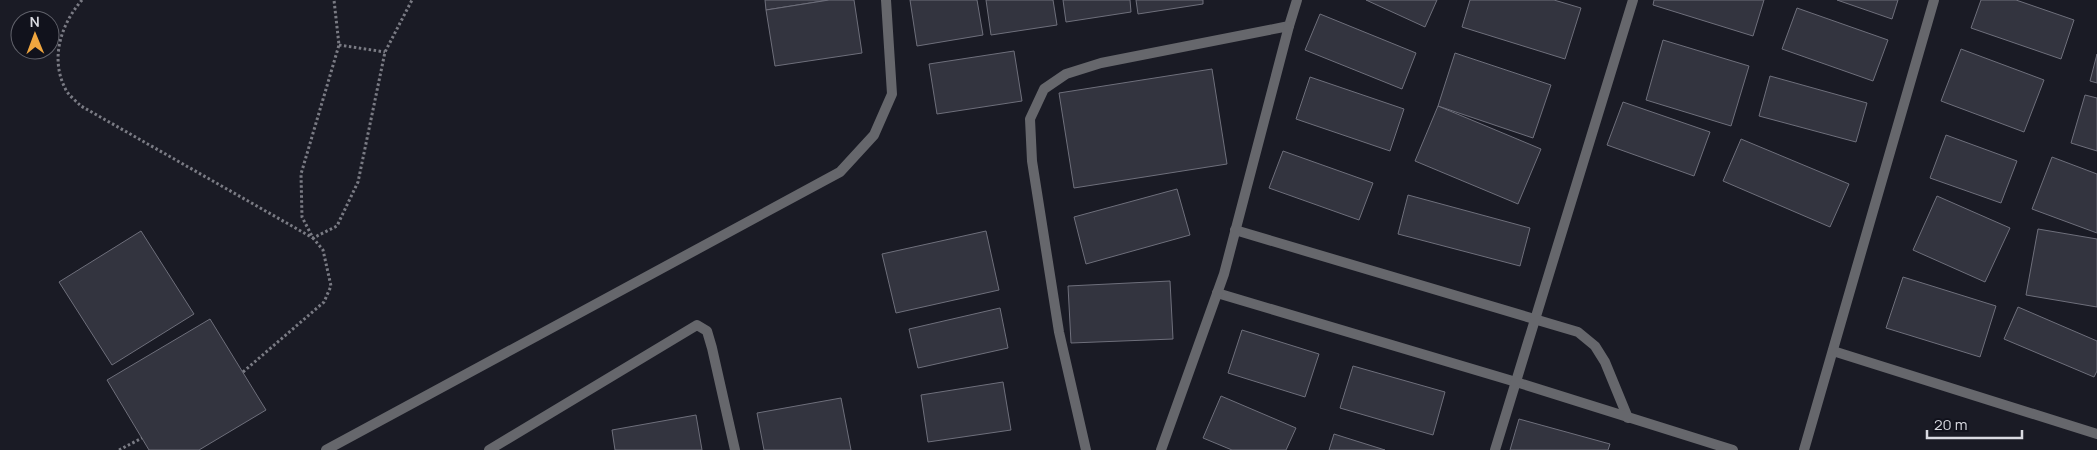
<svg xmlns="http://www.w3.org/2000/svg" width="2097" height="450" font-family="Manrope,sans-serif">
<rect width="100%" height="100%" fill="#1a1b25"/>
<g fill="#33343f" stroke="#6e6f7b">
<polygon points="765,0 829,0 766,10"/>
<polygon points="829,0 854,0 862,53 775,66 766,10"/>
<polygon points="910,0 977,0 983,35 917,46"/>
<polygon points="986,0 1053,0 1057,25 991,35"/>
<polygon points="1063,0 1130,0 1131,12 1066,22"/>
<polygon points="1136,0 1203,0 1203,4 1138,14"/>
<polygon points="1366,0 1437,0 1425,27"/>
<polygon points="1470,0 1554,0 1581,8 1565,59 1462,27"/>
<polygon points="1654,0 1764,0 1753,36 1653,5"/>
<polygon points="1837,0 1898,0 1892,19"/>
<polygon points="1981,0 2016,0 2074,20 2061,59 1971,28"/>
<polygon points="1797,8 1888,40 1873,81 1782,49"/>
<polygon points="1320,14 1416,53 1402,89 1305,50"/>
<polygon points="1663,40 1749,66 1731,126 1646,100"/>
<polygon points="1961,49 2044,80 2024,132 1941,101"/>
<polygon points="1014,51 1022,101 937,114 929,64"/>
<polygon points="1455,53 1551,85 1533,138 1438,106"/>
<polygon points="2097,54 2097,83 2090,81"/>
<polygon points="1212,69 1227,164 1074,188 1059,93"/>
<polygon points="1770,76 1867,103 1856,142 1759,116"/>
<polygon points="1310,77 1404,109 1390,151 1296,119"/>
<polygon points="2085,95 2097,98 2097,151 2071,143"/>
<polygon points="1623,102 1710,132 1694,176 1607,145"/>
<polygon points="1438,106 1541,149 1518,204 1415,161"/>
<polygon points="1946,135 2017,161 2001,203 1930,178"/>
<polygon points="1741,139 1849,184 1830,227 1723,181"/>
<polygon points="1283,151 1373,183 1359,220 1269,188"/>
<polygon points="2052,157 2097,174 2097,233 2032,209"/>
<polygon points="1177,189 1190,235 1086,264 1074,217"/>
<polygon points="1408,195 1530,228 1520,266 1398,234"/>
<polygon points="1937,196 2010,228 1985,282 1913,250"/>
<polygon points="2038,229 2097,239 2097,307 2026,295"/>
<polygon points="141,231 194,314 112,365 59,282"/>
<polygon points="986,231 999,290 896,313 882,254"/>
<polygon points="1903,277 1996,306 1980,357 1886,328"/>
<polygon points="1170,281 1173,339 1071,343 1068,286"/>
<polygon points="2018,307 2097,341 2097,371 2094,377 2004,339"/>
<polygon points="1000,308 1008,348 918,368 909,329"/>
<polygon points="210,319 266,410 199,450 149,450 107,380"/>
<polygon points="1242,330 1319,354 1305,397 1228,373"/>
<polygon points="1353,366 1445,392 1433,435 1340,408"/>
<polygon points="1003,382 1011,430 928,442 921,395"/>
<polygon points="1221,396 1296,428 1286,450 1232,450 1203,438"/>
<polygon points="841,398 851,450 764,450 757,413"/>
<polygon points="696,415 702,450 615,450 612,430"/>
<polygon points="1519,419 1610,444 1608,450 1510,450"/>
<polygon points="1334,434 1385,450 1329,450"/>
</g>
<g fill="none" stroke-linecap="round" stroke-linejoin="round">
<g stroke="#7a7b84" stroke-width="3" stroke-dasharray="2.5 2.5" stroke-linecap="butt">
<path d="M82,0C61,24 50,58 65,88C68,95 76,101 81,106L313,238L337,226L358,182L385,52L412,0"/>
<polyline points="339,45 385,52"/>
<polyline points="243,372 324,302 331,286 323,250 313,238 302,217 301,174 339,45 334,0"/>
<polyline points="119,450 142,438"/>
</g>
<g stroke="#66676c" stroke-width="10">
<polyline points="1235,230 1578,332 1595,346 1605,362 1628,418"/>
<polyline points="1217,293 1516,382 1733,450"/>
<polyline points="1833,351 2097,434"/>
<polyline points="326,450 840,172 874,135 892,94 886,0"/>
<polyline points="1086,450 1059,332 1032,161 1030,119 1044,89 1066,74 1101,63 1289,26 1297,0"/>
<polyline points="1161,450 1224,274 1289,26"/>
<polyline points="1495,450 1633,0"/>
<polyline points="1804,450 1934,0"/>
</g>
<polyline stroke="#66676c" stroke-width="10" points="489,450 697,325 707,331 712,348 735,450"/>
</g>
<g transform="translate(35 35) rotate(359)"><circle r="24" fill="#11121c" stroke="#61626b"/>
<path d="M0-4L9 19L0 12L-9 19Z" fill="#f0a63f"/>
<text y="-8" font-size="14" font-weight="bold" text-anchor="middle" fill="#dadbe2">N</text>
</g>
<path d="M1927 430v8h95v-8" fill="none" stroke="#dadbe2" stroke-width="2.5"/>
<text x="1934" y="430" font-size="15" fill="#dadbe2" stroke="#11121c" stroke-width="4" paint-order="stroke">20 m</text>
</svg>
